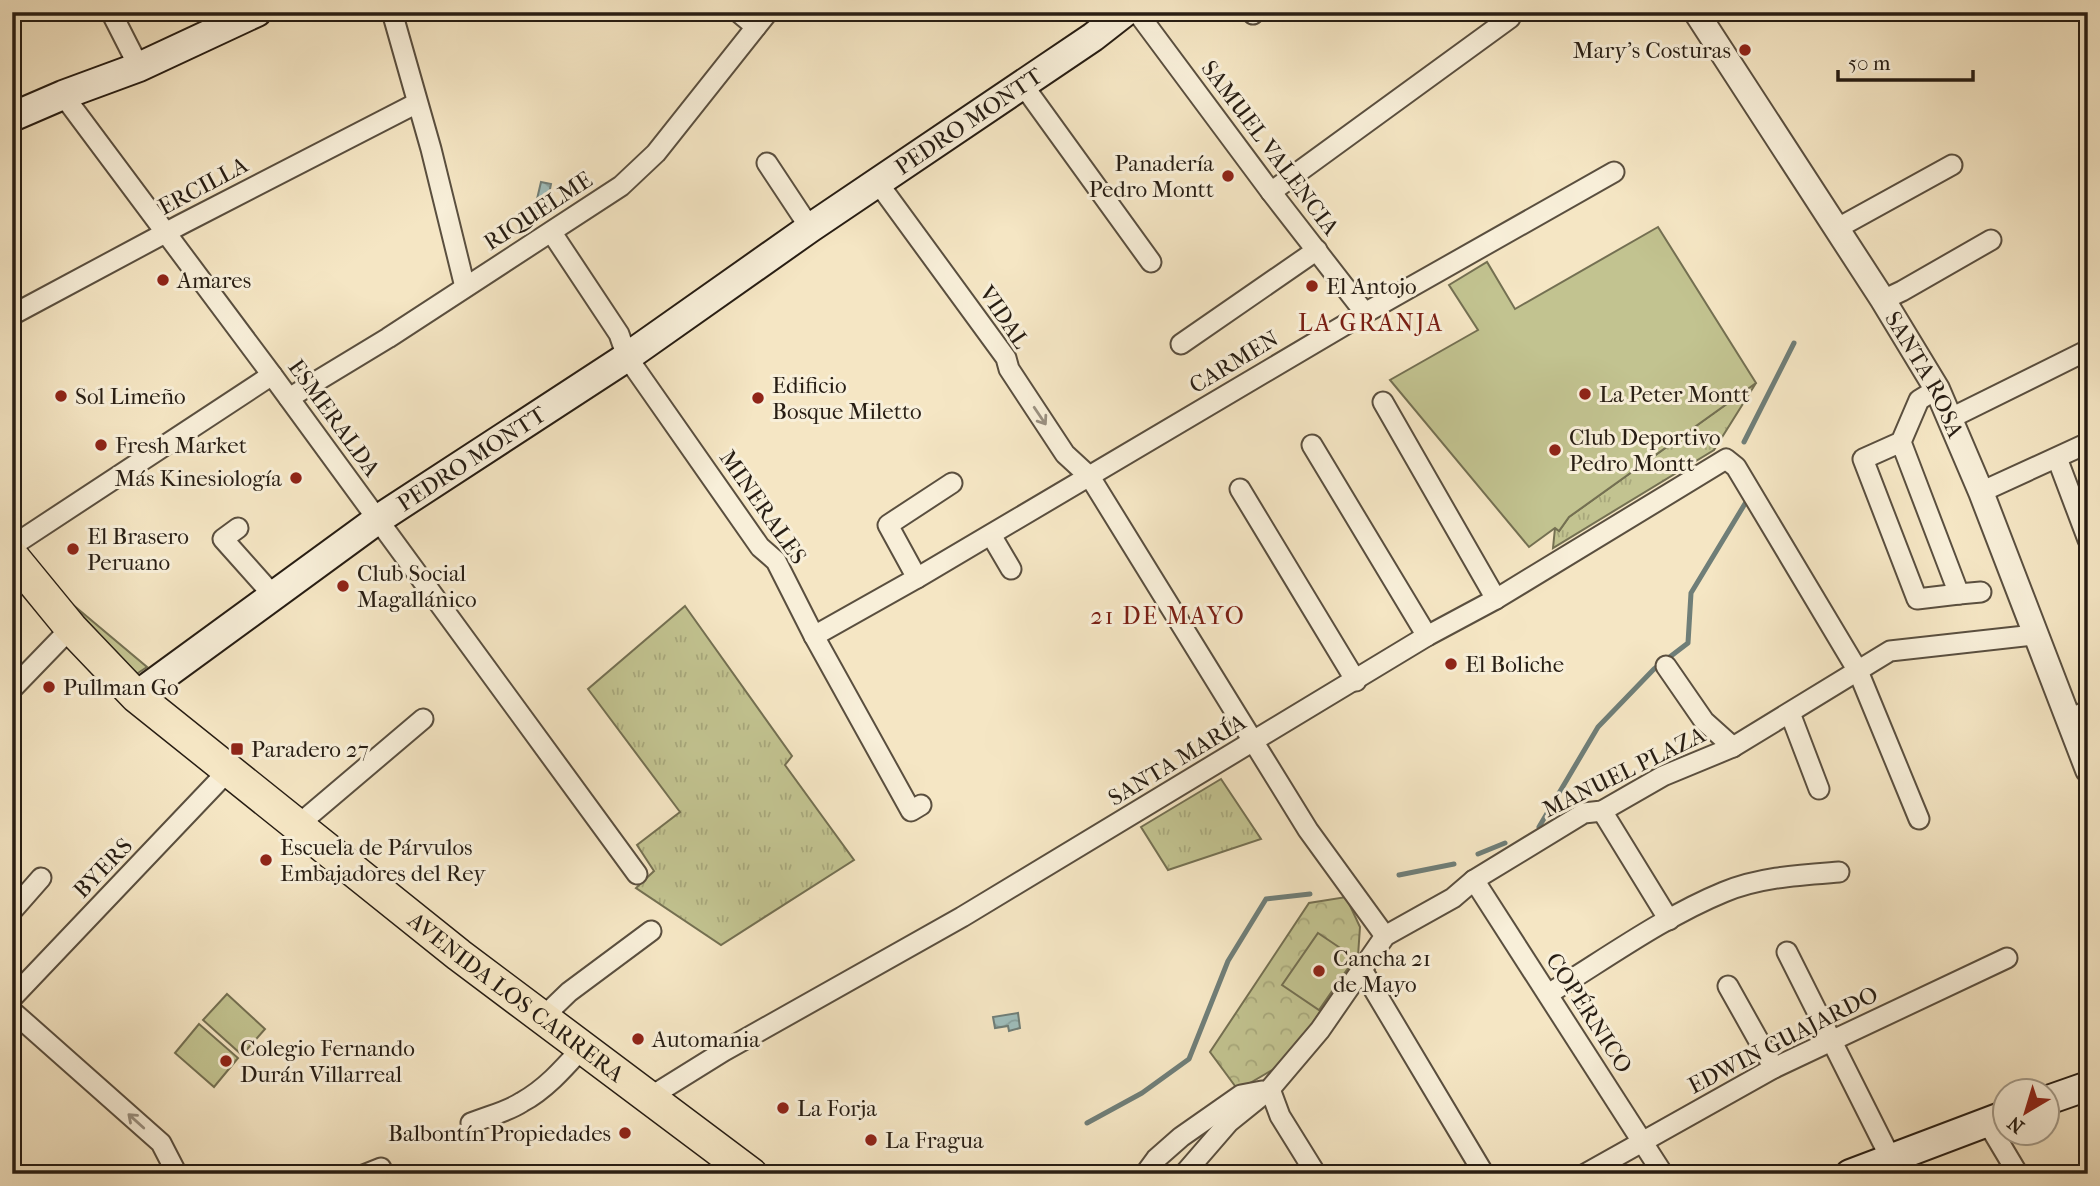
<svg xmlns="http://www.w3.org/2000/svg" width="2100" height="1186" font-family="'IM FELL French Canon',serif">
<defs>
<pattern id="grass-tufts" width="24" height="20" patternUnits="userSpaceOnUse" patternTransform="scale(1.75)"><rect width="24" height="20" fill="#c2c390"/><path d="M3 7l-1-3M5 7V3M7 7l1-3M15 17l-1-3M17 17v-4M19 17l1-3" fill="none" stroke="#a7a77b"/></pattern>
<pattern id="forest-crowns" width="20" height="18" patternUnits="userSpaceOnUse" patternTransform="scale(1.75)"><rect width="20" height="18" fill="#c2c390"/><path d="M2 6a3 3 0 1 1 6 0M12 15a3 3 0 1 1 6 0" fill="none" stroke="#a7a77b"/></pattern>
<pattern id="water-waves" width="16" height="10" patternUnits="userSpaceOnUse" patternTransform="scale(1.75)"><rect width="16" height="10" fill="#9fbebc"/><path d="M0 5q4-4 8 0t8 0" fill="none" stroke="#89a3a1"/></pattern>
</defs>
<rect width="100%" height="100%" fill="#f5e6c4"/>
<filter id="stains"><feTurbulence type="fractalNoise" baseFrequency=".00286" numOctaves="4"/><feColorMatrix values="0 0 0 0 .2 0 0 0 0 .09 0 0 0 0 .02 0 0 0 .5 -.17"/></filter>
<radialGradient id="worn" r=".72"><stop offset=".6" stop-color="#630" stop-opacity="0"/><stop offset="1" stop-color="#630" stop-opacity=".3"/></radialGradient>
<g fill="url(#grass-tufts)" stroke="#747052" stroke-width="2">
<polygon points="1756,383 1714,450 1553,548 1555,528 1559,531 1569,517"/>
<polygon points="72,604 147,667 135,675"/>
<polygon points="685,606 792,756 785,765 854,860 721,945 636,888 654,871 637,845 680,812 588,689"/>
<polygon points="1221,779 1261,839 1168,870 1141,827"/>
</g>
<polygon fill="url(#forest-crowns)" stroke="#747052" stroke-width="2" points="1346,897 1360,927 1358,956 1300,1042 1274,1069 1238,1090 1210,1052 1309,903"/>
<g fill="#c2c390" stroke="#747052" stroke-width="2">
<polygon points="1658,227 1756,383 1569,517 1559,531 1555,528 1529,547 1390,380 1478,330 1449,285 1487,262 1515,309"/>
<polygon points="1318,933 1355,958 1319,1010 1282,985"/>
<polygon points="227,994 265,1029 242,1055 203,1020"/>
<polygon points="199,1024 238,1058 214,1087 175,1053"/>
</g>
<g fill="url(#water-waves)" stroke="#6f7e78" stroke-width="2">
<polygon points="541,182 551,184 545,214 534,212"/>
<polygon points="1018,1013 1020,1028 1009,1031 1008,1026 995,1028 993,1017"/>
</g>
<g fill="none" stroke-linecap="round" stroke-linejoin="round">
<g stroke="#6f7e78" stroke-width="5">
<polyline points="1744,442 1794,343"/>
<polyline points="1539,827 1598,727 1654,669 1688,643 1691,593 1746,502"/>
<polyline points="1478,854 1505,843"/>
<polyline points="1399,875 1454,864"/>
<polyline points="1087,1123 1142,1093 1189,1059 1228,961 1266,899 1310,894"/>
</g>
<g stroke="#5a4f3f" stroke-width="23">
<g id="minor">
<polyline points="111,12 139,67"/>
<polyline points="392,12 431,149 465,287"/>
<polyline points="738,12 756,27"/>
<polyline points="1137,12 1271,192 1365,313"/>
<polyline points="1251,12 1253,14"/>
<polyline points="1023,85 1151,262"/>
<polyline points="63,95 272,375 637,874"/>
<polyline points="767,163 810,228"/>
<polyline points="878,183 1006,358 1009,369 1065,454 1090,477 1308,830 1385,936"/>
<polyline points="1271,192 1510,18"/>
<polyline points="1836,229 1952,165"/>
<polyline points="552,233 619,334 627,357 760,547 776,561 814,636 911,811 921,805"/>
<polyline points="1883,300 1902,291 1991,240"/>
<polyline points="12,315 180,225 417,103"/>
<polyline points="1181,344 1317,250"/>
<polyline points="289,398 388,338 621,186 656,153 768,12"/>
<polyline points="1383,402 1496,599"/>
<polyline points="1951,418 2088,350"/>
<polyline points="1901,442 1959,594 1917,599 1863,459 1901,442 1919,400 1937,389"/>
<polyline points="1312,445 1427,636"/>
<polyline points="2057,458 2088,540"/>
<polyline points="1240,489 1356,681"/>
<polyline points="1981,492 2088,443"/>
<polyline points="238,528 223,539 272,594"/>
<polyline points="991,535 1011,569"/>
<polyline points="12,546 272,375"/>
<polyline points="917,578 1365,313 1614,172"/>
<polyline points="1959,594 1981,592"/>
<polyline points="814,636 917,578 888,525 952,483"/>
<polyline points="1666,666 1704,721 1733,747"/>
<polyline points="12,689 71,628"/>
<polyline points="1790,713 1819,789"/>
<polyline points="2068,719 2088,711"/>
<polyline points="1602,811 1669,920"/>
<polyline points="298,825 423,719"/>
<polyline points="1474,880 1663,1174"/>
<polyline points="12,911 41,878"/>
<polyline points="1787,952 1890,1157"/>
<polyline points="1361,968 1484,1174"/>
<polyline points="1728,986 1774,1068"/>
<path d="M1548,994C1604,960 1663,917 1724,892C1760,877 1800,875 1839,872"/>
<polyline points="12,998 228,771"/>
<polyline points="12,1011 161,1143 177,1174"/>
<polyline points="543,1017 569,992 651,931"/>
<polyline points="1270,1089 1280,1116 1316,1174"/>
<polyline points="650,1097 724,1051 962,917 1427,636 1496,599 1726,459 1736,467 1858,671 1919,819"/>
<polyline points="1987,1122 2018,1174"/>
<path d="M471,1123C488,1116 507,1112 522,1102C546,1089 565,1067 583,1047"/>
<polyline points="366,1174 381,1168"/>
<polyline points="1145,1174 1156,1159 1181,1137 1241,1095 1262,1091"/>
<polyline points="1184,1174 1229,1122 1270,1089 1320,1030 1385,936 1453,898 1474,880 1584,813 1602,811 1663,776 1733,747 1890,651 2034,635"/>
<polyline points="1585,1174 1774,1068 2007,958"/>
</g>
</g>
<g stroke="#5a4f3f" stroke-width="28">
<g id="tertiary">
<path id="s1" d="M1696,12L1883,300L1937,389L1981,492L2088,770"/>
</g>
</g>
<g stroke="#271d13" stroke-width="32">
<g id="secondary">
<polyline points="12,117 63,95 139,67 257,12"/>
<path id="s2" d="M136,696L377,520L627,357L810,228L1093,37L1125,12"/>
<polyline points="2048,1100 2088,1086"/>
<polyline points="1850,1174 2006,1115"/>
</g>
</g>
<g stroke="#271d13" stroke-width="35">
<g id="primary">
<path id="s3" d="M12,556L71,628L136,696L459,955L751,1174"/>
</g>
</g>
<use href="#minor" stroke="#f8efd9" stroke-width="19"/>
<use href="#tertiary" stroke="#f8efd9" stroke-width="24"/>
<use href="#secondary" stroke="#f8efd9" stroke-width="28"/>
<use href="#primary" stroke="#f5e6c4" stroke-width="32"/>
</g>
<defs><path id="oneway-shaft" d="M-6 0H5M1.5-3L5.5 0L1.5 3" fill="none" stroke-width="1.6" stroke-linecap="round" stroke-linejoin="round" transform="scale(1.75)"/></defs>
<g stroke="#9a9080">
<use href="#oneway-shaft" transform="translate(1040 416) rotate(56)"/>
<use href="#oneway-shaft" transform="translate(136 1121) rotate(-138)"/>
</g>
<g fill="#8f2418" stroke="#f8efd9" stroke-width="2.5">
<circle cx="1745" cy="50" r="7"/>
<circle cx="1228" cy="176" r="7"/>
<circle cx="163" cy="280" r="7"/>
<circle cx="1312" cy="286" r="7"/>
<circle cx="1585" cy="394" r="7"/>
<circle cx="61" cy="396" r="7"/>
<circle cx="758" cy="398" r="7"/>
<circle cx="101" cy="445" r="7"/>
<circle cx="1555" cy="450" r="7"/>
<circle cx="296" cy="478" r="7"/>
<circle cx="73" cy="549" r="7"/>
<circle cx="343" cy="586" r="7"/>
<circle cx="1451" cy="664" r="7"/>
<circle cx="49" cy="687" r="7"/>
<rect x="230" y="742" width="14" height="14" rx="3.5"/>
<circle cx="266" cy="860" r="7"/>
<circle cx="1319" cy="971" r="7"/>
<circle cx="638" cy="1039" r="7"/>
<circle cx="226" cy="1061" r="7"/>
<circle cx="783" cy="1108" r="7"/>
<circle cx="625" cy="1133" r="7"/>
<circle cx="871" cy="1140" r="7"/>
</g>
<g text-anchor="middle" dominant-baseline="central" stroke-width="6" stroke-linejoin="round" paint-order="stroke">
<g font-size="23" fill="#271d13" stroke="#f8efd9" text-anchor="start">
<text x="1731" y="50" text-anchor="end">Mary's Costuras</text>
<text x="1214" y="163" text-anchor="end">Panadería<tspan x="1214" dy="26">Pedro Montt</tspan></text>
<text x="177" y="280">Amares</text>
<text x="1326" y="286">El Antojo</text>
<text x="772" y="385">Edificio<tspan x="772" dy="26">Bosque Miletto</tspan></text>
<text x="1599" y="394">La Peter Montt</text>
<text x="75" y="396">Sol Limeño</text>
<text x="1569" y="437">Club Deportivo<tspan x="1569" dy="26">Pedro Montt</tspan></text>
<text x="115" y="445">Fresh Market</text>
<text x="282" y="478" text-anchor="end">Más Kinesiología</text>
<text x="87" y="536">El Brasero<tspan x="87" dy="26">Peruano</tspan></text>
<text x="357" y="573">Club Social<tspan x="357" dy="26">Magallánico</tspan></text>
<text x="1465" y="664">El Boliche</text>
<text x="63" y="687">Pullman Go</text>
<text x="251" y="749">Paradero 27</text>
<text x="280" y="847">Escuela de Párvulos<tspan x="280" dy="26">Embajadores del Rey</tspan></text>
<text x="1333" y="958">Cancha 21<tspan x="1333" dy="26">de Mayo</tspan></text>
<text x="652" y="1039">Automania</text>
<text x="240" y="1048">Colegio Fernando<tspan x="240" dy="26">Durán Villarreal</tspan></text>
<text x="797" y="1108">La Forja</text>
<text x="611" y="1133" text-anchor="end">Balbontín Propiedades</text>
<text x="885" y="1140">La Fragua</text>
</g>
<g font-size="23" fill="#271d13" stroke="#f8efd9">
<text stroke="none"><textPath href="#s2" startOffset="1012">PEDRO MONTT</textPath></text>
<text transform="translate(1270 148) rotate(53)">SAMUEL VALENCIA</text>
<text transform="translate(203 186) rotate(-28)">ERCILLA</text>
<text transform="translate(538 211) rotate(-33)">RIQUELME</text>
<text transform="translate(1004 317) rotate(56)">VIDAL</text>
<text transform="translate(1234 362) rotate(-31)">CARMEN</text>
<text stroke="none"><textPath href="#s1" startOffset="429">SANTA ROSA</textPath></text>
<text transform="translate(334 418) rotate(54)">ESMERALDA</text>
<text stroke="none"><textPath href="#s2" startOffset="411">PEDRO MONTT</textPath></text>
<text transform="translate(763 507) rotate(55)">MINERALES</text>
<text transform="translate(1177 760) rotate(-31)">SANTA MARÍA</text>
<text transform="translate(1624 772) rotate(-26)">MANUEL PLAZA</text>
<text transform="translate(103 868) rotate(-46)">BYERS</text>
<text stroke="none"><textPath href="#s3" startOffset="672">AVENIDA LOS CARRERA</textPath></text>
<text transform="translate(1589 1013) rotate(57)">COPÉRNICO</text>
<text transform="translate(1783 1040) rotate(-27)">EDWIN GUAJARDO</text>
</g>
<g font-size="24" letter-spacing="2" fill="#7a1f14" stroke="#f8efd9">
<text x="1371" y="323">LA GRANJA</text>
<text x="1168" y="616">21 DE MAYO</text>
</g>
</g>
<rect width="2100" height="1186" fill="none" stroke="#f5e6c4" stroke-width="42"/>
<rect x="14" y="14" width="2072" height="1158" fill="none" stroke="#271d13" stroke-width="3.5"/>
<rect x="21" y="21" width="2058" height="1144" fill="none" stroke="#271d13" stroke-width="2"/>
<g transform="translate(2026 1112) rotate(218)"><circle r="33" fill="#f8efd9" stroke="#a49b8a" stroke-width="2"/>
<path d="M0-5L12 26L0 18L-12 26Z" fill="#8f2418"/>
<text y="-10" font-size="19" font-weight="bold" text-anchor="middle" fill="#271d13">N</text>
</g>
<path d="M1838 70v10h135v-10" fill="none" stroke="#271d13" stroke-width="3.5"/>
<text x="1848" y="70" font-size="21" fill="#271d13" stroke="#f8efd9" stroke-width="5" paint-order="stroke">50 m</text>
<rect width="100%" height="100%" filter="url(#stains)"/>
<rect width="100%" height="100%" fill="url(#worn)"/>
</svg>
